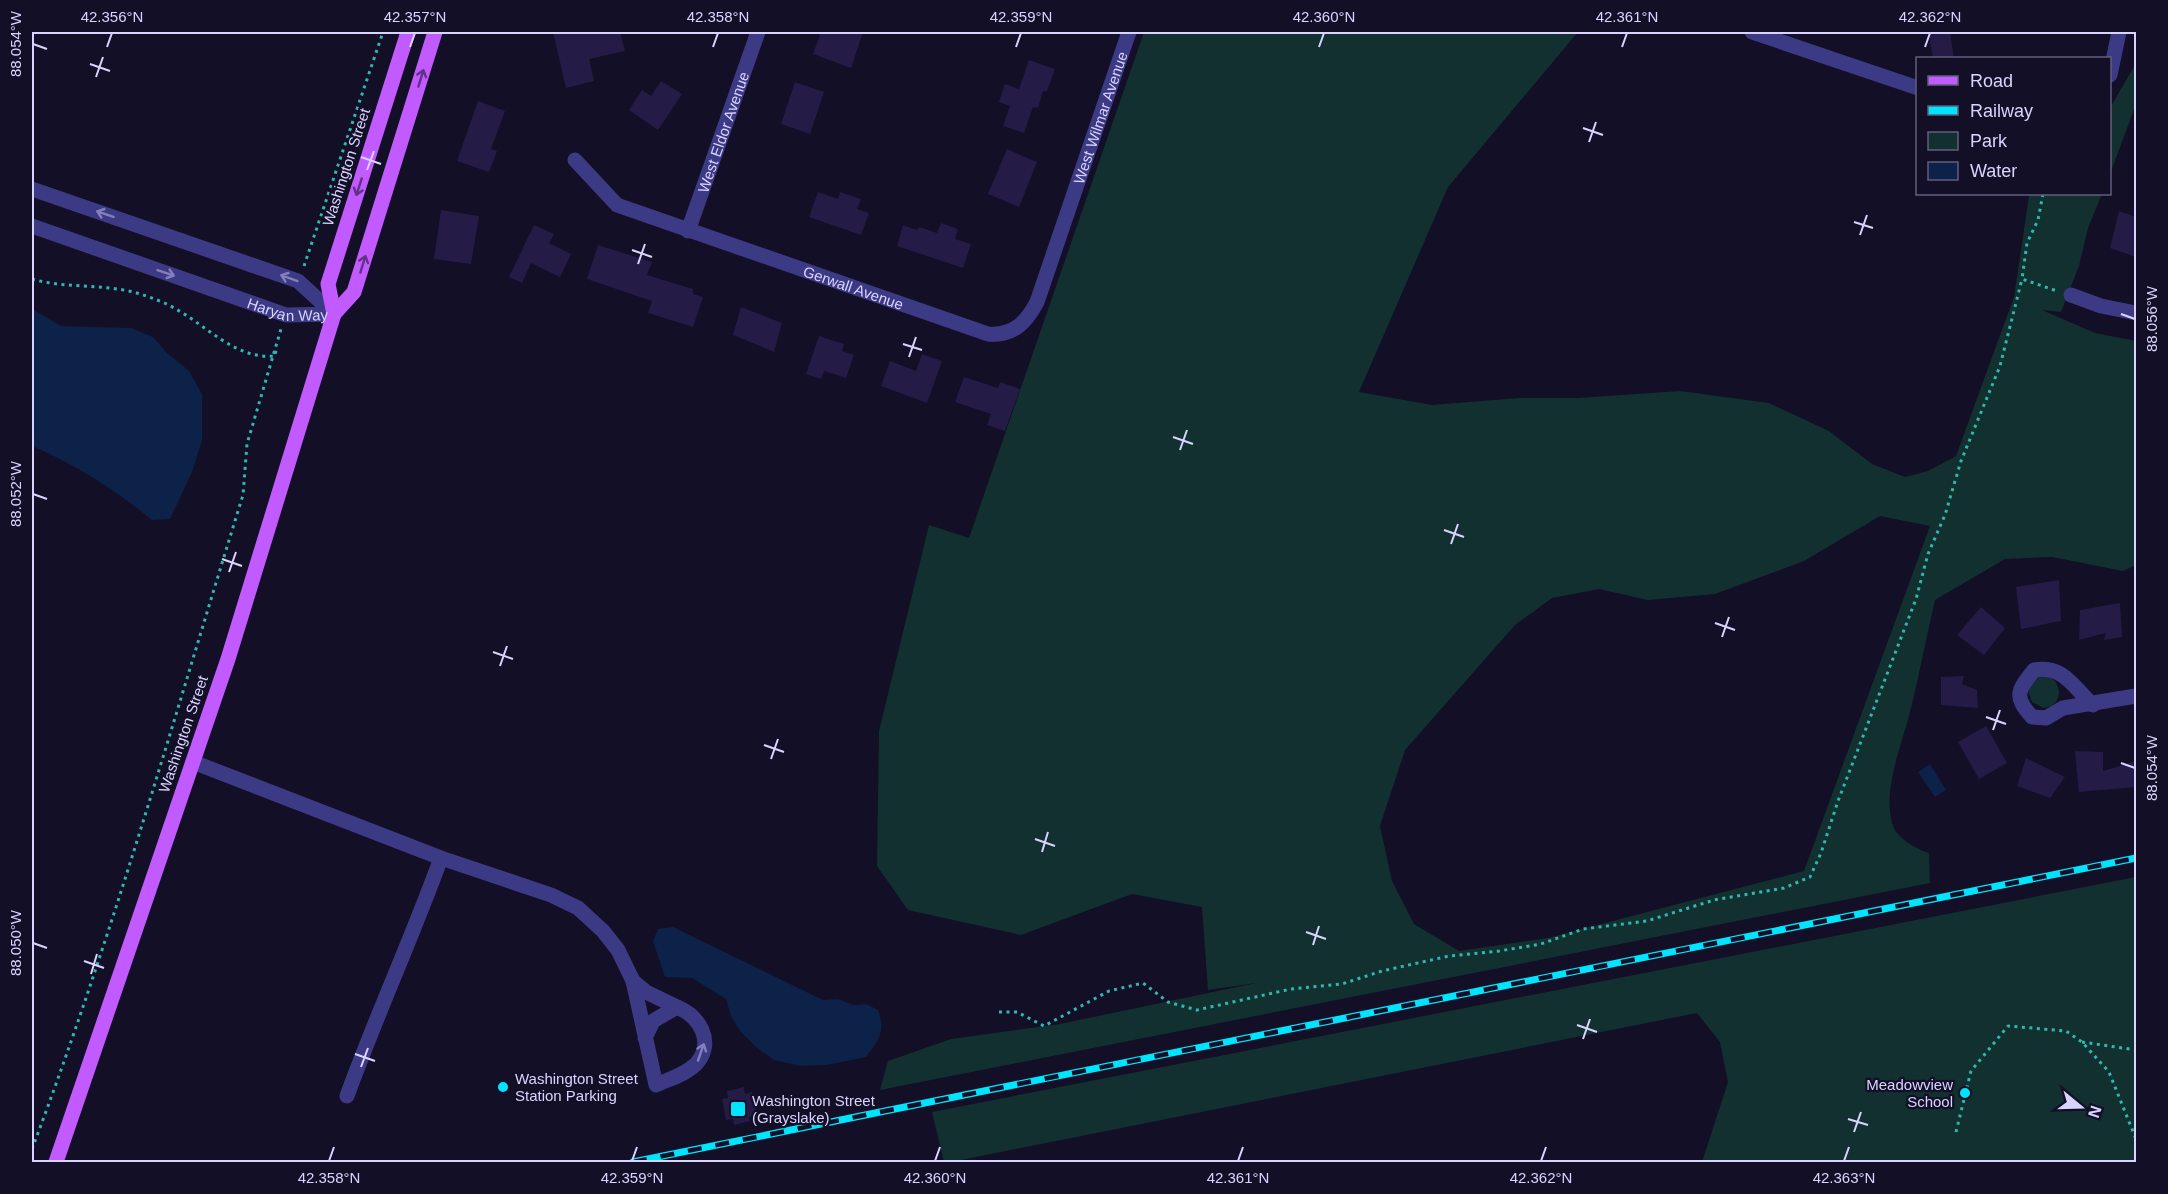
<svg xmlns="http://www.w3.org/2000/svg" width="2168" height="1194" font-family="Arial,sans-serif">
<rect width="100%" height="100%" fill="#130f26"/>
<g fill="#12302f" fill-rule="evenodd">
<path d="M1144,32H1578L1448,187L1359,392L1432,405L1519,398H1578L1680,391L1769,403L1829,431L1872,464L1905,477L1928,471L1956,456L2014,297L2029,196L2027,194H2102L2088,228L2079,266L2061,312L2042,310L2095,333L2136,341V565L2123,571L2052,557L2005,559L1935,600C1927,635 1920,670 1912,704C1904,740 1881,790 1893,826C1897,838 1918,850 1929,853L1930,883L880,1090L888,1061L951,1039L1060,1024L1256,983L1208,990L1202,907L1132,894L1021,935L908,910L877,866L879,731L929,525L969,538ZM1880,516L1930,526L1804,871L1548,938L1459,951L1414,924L1392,881L1380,826L1405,750L1515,625L1552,598L1599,589L1648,600L1715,594L1804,561Z"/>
<polygon points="2136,63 2136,104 2110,174 2110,108"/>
<path d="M2035,675C2040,676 2046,676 2051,678C2060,683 2062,698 2053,705C2051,707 2047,707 2044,708L2032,702L2028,691Z"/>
<polygon points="2136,877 2136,1162 1702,1162 1728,1082 1720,1042 1697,1013 951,1162 944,1162 932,1112"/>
</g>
<g fill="#0c2248">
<path d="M32,309L61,326L131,328L153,337L167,353L189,371L202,394V441L192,472L170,519L152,520C116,490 74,464 32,446Z"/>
<polygon points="1930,764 1946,790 1935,797 1918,772"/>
<path d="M673,927L823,1000L838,999L854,1005L866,1004L878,1010C886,1030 879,1041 866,1057L827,1065L800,1066L774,1060L756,1047L740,1031L731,1016L726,999L692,978L665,977L653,941L658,929Z"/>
</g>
<g fill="#241b47">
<polygon points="553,32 620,32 625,51 589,59 594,81 566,88"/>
<polygon points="821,32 863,32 851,68 813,54"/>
<polygon points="1928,32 1950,32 1954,58 1933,58"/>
<polygon points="1029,60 1055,69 1047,91 1043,91 1038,108 1033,107 1024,133 1003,126 1010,106 999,102 1005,84 1019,89"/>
<polygon points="661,81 682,94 658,130 629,110 642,90 651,96"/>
<polygon points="795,82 824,92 810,134 781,124"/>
<polygon points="478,101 505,111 491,149 497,151 489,172 457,161"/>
<polygon points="1007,149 1037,162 1019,207 988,194"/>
<polygon points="818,192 838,199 840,192 861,199 857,209 869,213 861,235 809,217"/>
<polygon points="441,210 479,216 471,264 434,259"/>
<polygon points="2119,211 2136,217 2136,257 2110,248"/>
<polygon points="941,223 958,229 955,239 971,244 963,268 897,246 903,225 917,230 919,227 937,233"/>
<polygon points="534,225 554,234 549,243 571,254 560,277 531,263 522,283 509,277"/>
<polygon points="598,245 652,262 647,275 693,289 693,294 703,297 693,327 648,313 652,301 587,279"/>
<polygon points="741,307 782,323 774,352 733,335"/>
<polygon points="819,336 844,344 842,351 854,355 846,378 824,371 821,379 806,374"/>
<polygon points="922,354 942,361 927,403 881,386 890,361 916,371"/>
<polygon points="964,377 998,388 1000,382 1020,389 1005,431 987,425 991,414 955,402"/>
<polygon points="2059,580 2061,621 2021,629 2016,587"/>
<polygon points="2120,603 2122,637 2104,640 2106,633 2079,640 2080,610"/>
<polygon points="1981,607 2005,628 1984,655 1957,635"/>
<polygon points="1964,676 1962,684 1977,690 1978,708 1941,705 1941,677"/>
<polygon points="1986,726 2007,763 1979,779 1958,742"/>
<polygon points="2075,751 2103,752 2103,771 2136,761 2136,787 2079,792"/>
<polygon points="2026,758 2065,777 2050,798 2017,786"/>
<polygon points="744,1087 745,1094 752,1092 757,1115 749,1117 750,1121 734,1125 733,1119 726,1120 722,1099 728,1098 727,1091"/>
</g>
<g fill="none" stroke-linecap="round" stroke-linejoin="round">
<g stroke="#2fb8b0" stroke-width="3" stroke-dasharray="3 4.5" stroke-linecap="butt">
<polyline points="2043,194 2038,220 2027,243 2022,279 2057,291"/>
<polyline points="304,266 383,32"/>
<path d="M32,279C70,290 111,282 149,297C157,300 166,303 174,308C206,325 236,360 275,356L276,350"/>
<polyline points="999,1012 1017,1012 1044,1026 1109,991 1143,983 1168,1002 1197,1010 1291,989 1342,984 1382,971 1449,956 1499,951 1541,944 1583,929 1647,921 1714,900 1784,888 1810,877 1821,853 1838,801 1916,599 1928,554 1945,515 1961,461 2000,366 2022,279"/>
<polyline points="2082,1042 2136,1050"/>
<polyline points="1956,1132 1971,1071 2008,1026 2066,1031 2082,1042 2109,1072 2136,1139"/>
<path d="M32,1149C113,935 175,714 243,495L247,444L281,329"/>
</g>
<g stroke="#3d3a85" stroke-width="15">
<polyline points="1752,32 1918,88"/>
<polyline points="2110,75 2119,32"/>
<path id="s1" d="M575,160L617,205L988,334C1013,336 1026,323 1037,302L1129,32"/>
<polyline points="32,189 298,281 334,314"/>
<path id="s2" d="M32,226L286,315L334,314"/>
<path id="s3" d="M688,231L758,32"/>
<polyline points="2071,295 2101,306 2136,313"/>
<path d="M2093,705C2073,687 2064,665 2034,670C2018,690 2013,696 2032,717L2046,718L2063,708L2136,696"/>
<path d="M193,762L441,858L551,895L578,908L603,931L618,950L633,981L656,1085C669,1079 687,1074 697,1063C715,1041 699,1016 677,1007L653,1021L645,1038"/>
<polyline points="633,981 646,992 677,1007"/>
<path d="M347,1096C376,1016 412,938 441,858"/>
</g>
<g stroke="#c25bff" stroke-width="15">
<polyline points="334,314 328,284 408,32"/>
<polyline points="56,1162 228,659 334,314 354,292 435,32"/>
</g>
<g stroke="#00e5ff" stroke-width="7">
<polyline id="rail" points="633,1162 2136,858"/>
</g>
<use href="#rail" stroke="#130f26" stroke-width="4.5" stroke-dasharray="14" stroke-linecap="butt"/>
</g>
<defs><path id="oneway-shaft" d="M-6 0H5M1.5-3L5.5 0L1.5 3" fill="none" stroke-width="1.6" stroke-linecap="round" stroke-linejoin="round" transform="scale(1.5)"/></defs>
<g stroke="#623188">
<use href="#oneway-shaft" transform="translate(421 78) rotate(-73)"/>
<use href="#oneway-shaft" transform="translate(359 187) rotate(108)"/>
<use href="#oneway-shaft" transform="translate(363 264) rotate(-73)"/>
</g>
<g stroke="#837fbc">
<use href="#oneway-shaft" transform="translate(105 214) rotate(-161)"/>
<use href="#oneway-shaft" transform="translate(166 273) rotate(19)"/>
<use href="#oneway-shaft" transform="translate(289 278) rotate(-160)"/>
<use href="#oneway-shaft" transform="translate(701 1052) rotate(-71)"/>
</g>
<path fill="none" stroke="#d9d4ff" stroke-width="2" d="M33,44L47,49M107,47L112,33M410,47L415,33M713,47L718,33M1016,47L1021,33M1319,47L1324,33M1622,47L1627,33M1925,47L1930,33M90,64L110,71M96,77L103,57M1583,128L1603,135M1589,142L1596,122M361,157L381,164M367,170L374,151M1854,222L1873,228M1860,235L1867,215M632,250L652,257M638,264L645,244M2121,314L2135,319M903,344L922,350M909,357L916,337M1173,437L1193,444M1180,450L1187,430M33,494L47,499M1444,530L1464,537M1451,544L1458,524M222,559L242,566M229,572L236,552M1715,623L1735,630M1722,637L1729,617M493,652L513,659M500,666L507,646M1986,717L2006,724M1993,730L2000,710M764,745L784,752M771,759L778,739M2121,763L2135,768M1035,839L1055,846M1042,852L1048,832M1306,932L1326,939M33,943L47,948M1313,945L1319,926M84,961L104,968M91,974L97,954M1577,1025L1597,1032M1583,1039L1590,1019M355,1054L375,1061M361,1067L368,1048M1848,1119L1868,1125M1854,1132L1861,1112M329,1161L334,1147M632,1161L637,1147M935,1161L940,1147M1238,1161L1243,1147M1541,1161L1546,1147M1844,1161L1849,1147"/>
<g fill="#00e5ff" stroke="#130f26" stroke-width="2">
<circle cx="503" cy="1087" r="6"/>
<circle cx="1965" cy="1093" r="6"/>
<rect x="730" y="1101" width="16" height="16" rx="3"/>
</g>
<g text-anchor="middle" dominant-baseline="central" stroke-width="4.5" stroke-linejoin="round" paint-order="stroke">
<g font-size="15" fill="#d9d4ff" stroke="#130f26">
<text stroke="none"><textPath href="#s1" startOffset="712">West Wilmar Avenue</textPath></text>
<text stroke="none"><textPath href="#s3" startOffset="105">West Eldor Avenue</textPath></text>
<text transform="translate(346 167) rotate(-72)">Washington Street</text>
<text stroke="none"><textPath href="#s1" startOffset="312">Gerwall Avenue</textPath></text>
<text stroke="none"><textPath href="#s2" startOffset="270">Haryan Way</textPath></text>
<text transform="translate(183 734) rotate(-71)">Washington Street</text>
</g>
<g font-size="15" fill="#d9d4ff" stroke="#130f26" text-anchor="start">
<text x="515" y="1078">Washington Street<tspan x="515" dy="17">Station Parking</tspan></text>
<text x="1953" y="1084" text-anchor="end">Meadowview<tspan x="1953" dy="17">School</tspan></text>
<text x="752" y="1100">Washington Street<tspan x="752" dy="17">(Grayslake)</tspan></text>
</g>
</g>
<rect width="2168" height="1194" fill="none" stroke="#130f26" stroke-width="66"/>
<rect x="1916" y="57" width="195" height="138" fill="#130f26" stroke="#625e7d" stroke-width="1.5"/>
<rect x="1928" y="76" width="30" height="9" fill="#c25bff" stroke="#625e7d" stroke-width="1.5"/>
<text x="1970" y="87" font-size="18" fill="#d9d4ff">Road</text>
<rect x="1928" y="106" width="30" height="9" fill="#00e5ff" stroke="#625e7d" stroke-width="1.5"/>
<text x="1970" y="117" font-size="18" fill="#d9d4ff">Railway</text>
<rect x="1928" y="132" width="30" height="18" fill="#12302f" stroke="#625e7d" stroke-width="1.5"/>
<text x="1970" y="147" font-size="18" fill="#d9d4ff">Park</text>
<rect x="1928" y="162" width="30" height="18" fill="#0c2248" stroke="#625e7d" stroke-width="1.5"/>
<text x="1970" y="177" font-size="18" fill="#d9d4ff">Water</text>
<g transform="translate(2081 1107) rotate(109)" stroke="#130f26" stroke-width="4.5" paint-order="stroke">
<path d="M0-4.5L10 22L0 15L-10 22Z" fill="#d9d4ff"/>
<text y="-9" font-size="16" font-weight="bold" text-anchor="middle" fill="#d9d4ff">N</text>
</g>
<rect x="33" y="33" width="2102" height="1128" fill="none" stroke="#d9d4ff" stroke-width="2"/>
<g font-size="15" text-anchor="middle" fill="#d9d4ff">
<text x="112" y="22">42.356°N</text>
<text x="415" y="22">42.357°N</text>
<text x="718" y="22">42.358°N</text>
<text x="1021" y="22">42.359°N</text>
<text x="1324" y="22">42.360°N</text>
<text x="1627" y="22">42.361°N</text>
<text x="1930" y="22">42.362°N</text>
<text transform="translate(16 44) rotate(-90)" y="5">88.054°W</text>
<text transform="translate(2152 319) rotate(-90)" y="5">88.056°W</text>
<text transform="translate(16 494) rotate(-90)" y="5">88.052°W</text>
<text transform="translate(2152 768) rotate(-90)" y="5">88.054°W</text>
<text transform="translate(16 943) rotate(-90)" y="5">88.050°W</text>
<text x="329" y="1183">42.358°N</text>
<text x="632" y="1183">42.359°N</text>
<text x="935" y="1183">42.360°N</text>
<text x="1238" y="1183">42.361°N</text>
<text x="1541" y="1183">42.362°N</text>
<text x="1844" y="1183">42.363°N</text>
</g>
</svg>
